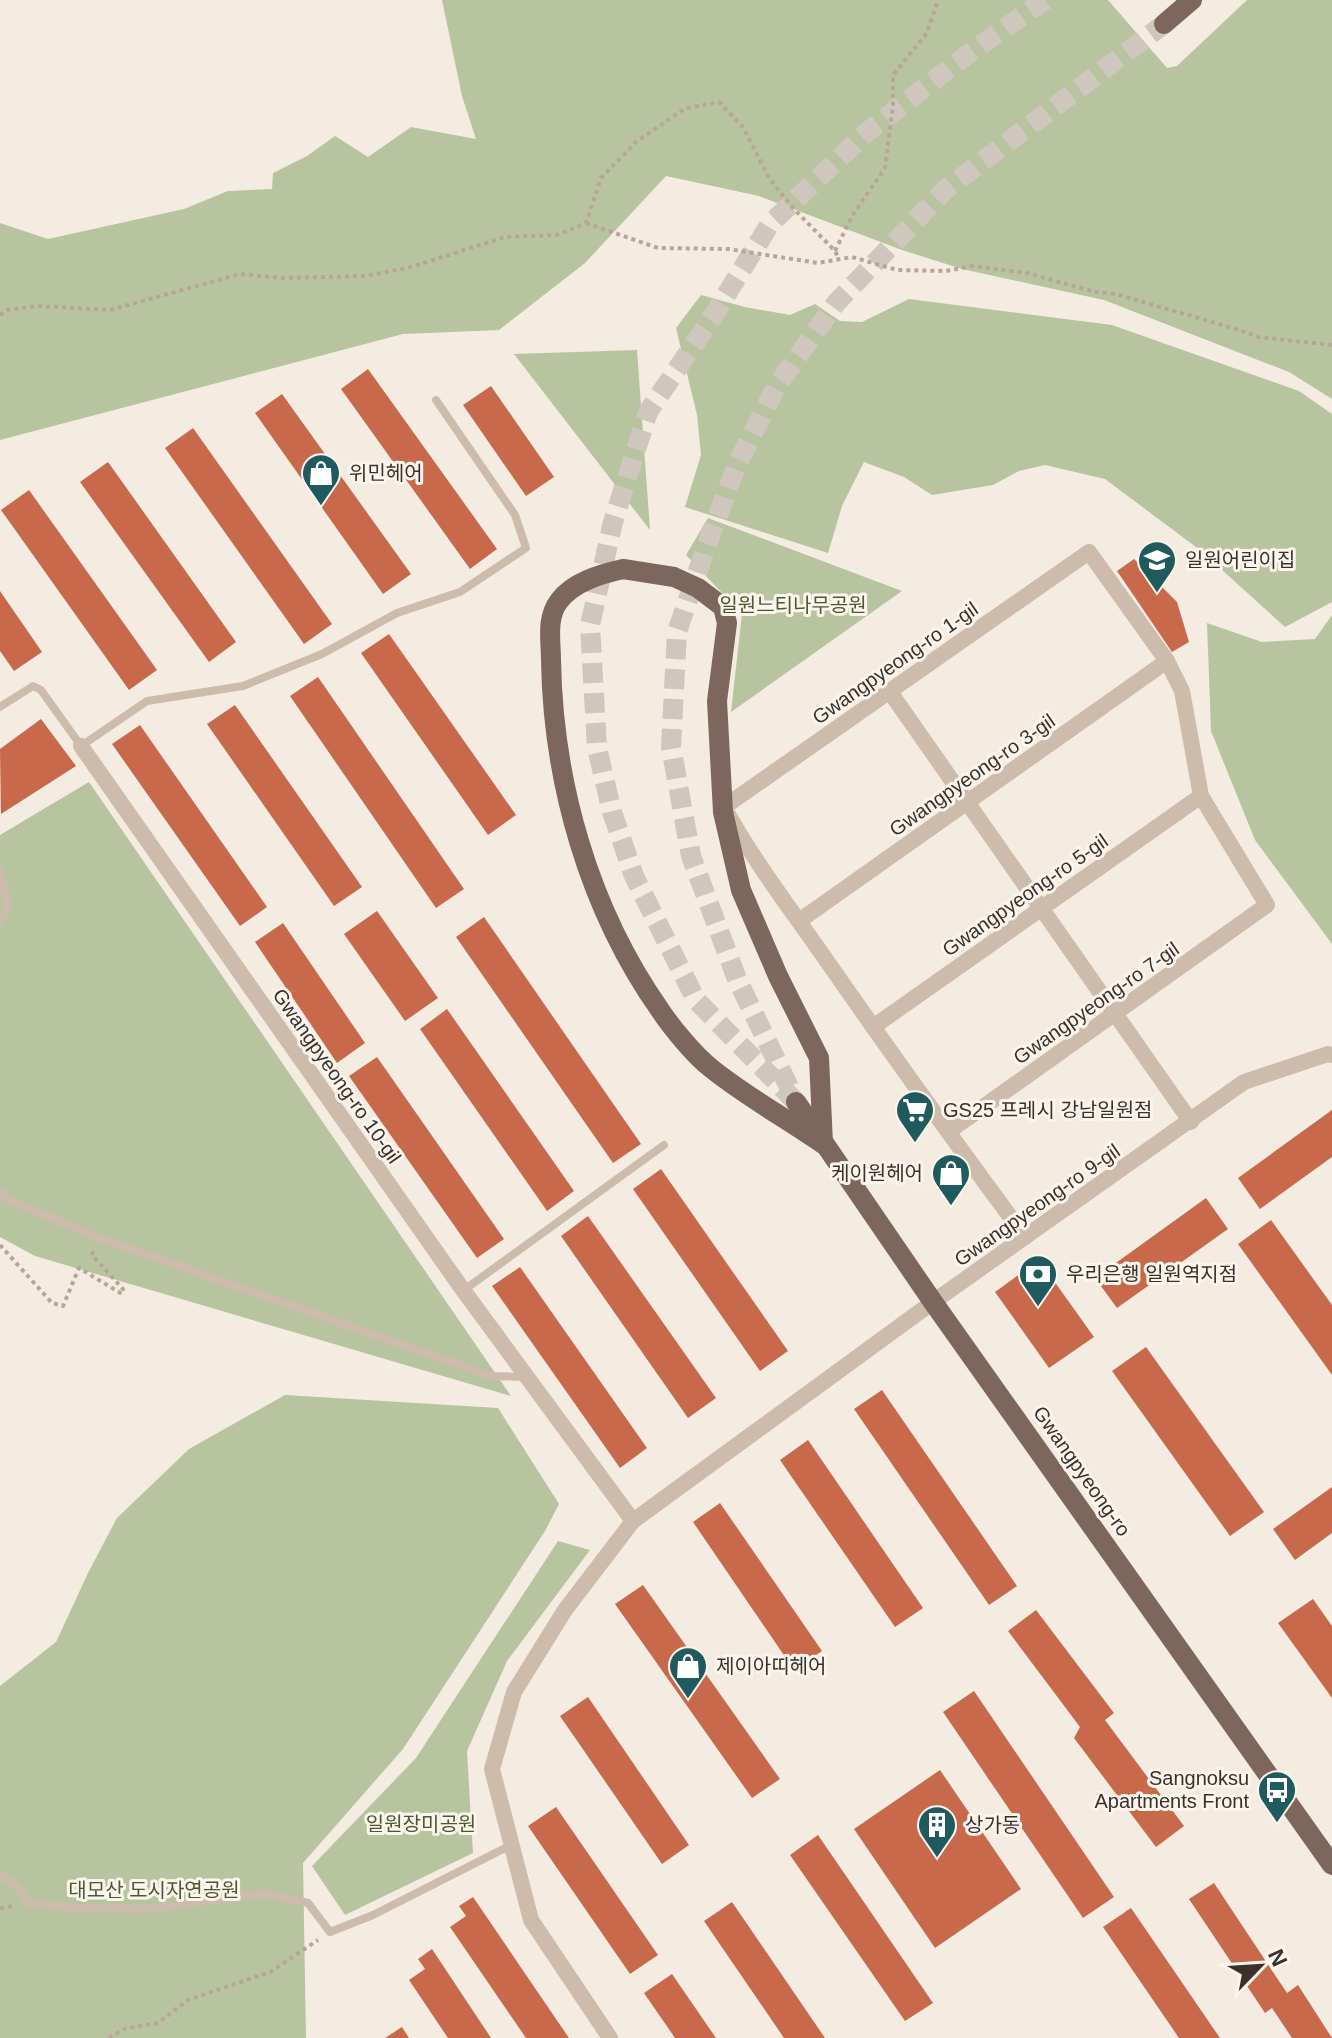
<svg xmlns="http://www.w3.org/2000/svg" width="1332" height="2038" font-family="Helvetica,'Noto Sans KR',sans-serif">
<rect width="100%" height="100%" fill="#f4ebe1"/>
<g fill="#b8c4a0">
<polygon points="442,0 1108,0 1167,68 1177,66 1247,0 1332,0 1332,399 1289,372 1104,300 962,269 902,250 759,196 666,176 585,263 499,330 403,334 0,440 0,223 48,239 184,209 228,191 272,189 273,173 307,156 335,136 368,157 411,127 476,139 462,96"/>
<polygon points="701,295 745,307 790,315 815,304 840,321 862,322 909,299 1112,325 1299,391 1332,414 1332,602 1285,627 1200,550 1105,479 1045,465 1019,471 993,485 932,495 904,477 864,462 842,506 828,553 685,507 701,455 697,415 676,328"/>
<polygon points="637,350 650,530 514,354"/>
<polygon points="708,518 902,591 731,712 742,614 686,555"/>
<polygon points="1332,615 1332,944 1255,840 1211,731 1207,623 1262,642 1315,639"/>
<polygon points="89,782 511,1396 35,1256 0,1237 0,835"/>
<polygon points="285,1395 498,1408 559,1504 545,1531 403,1749 303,1863 306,2038 0,2038 0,1686 56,1642 89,1571 117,1518 189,1449"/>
<polygon points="558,1541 590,1550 507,1661 467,1751 473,1853 345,1915 312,1866 416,1758"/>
</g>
<g fill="#c8694b">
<polygon points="368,369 497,549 470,569 341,389"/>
<polygon points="491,386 554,477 526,496 463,405"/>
<polygon points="282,394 411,574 383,594 255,413"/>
<polygon points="193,428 332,624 304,644 165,448"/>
<polygon points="108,462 236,642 209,662 80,482"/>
<polygon points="29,490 157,670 129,690 1,510"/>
<polygon points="1134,559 1177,602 1189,642 1172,652 1117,571"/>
<polygon points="0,591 42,652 14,671 0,651"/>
<polygon points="389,634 516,815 488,835 361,653"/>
<polygon points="318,677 464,889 436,908 290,696"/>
<polygon points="235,705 362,887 334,906 207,724"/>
<polygon points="41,719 76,766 1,814 0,749"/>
<polygon points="140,725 267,907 240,926 112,744"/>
<polygon points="377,911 438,998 405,1021 344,934"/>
<polygon points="484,917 641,1144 613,1163 456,937"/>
<polygon points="283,923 365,1043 337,1063 255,942"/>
<polygon points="447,1009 574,1191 547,1211 420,1029"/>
<polygon points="377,1057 504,1239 477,1258 349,1076"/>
<polygon points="1332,1110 1332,1157 1260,1209 1238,1178"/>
<polygon points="661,1169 788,1351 760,1371 633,1189"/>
<polygon points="1206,1198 1228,1229 1117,1308 1095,1278"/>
<polygon points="588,1216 716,1398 688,1418 561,1236"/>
<polygon points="1271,1220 1332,1305 1332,1375 1238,1244"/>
<polygon points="1039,1260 1094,1337 1049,1368 995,1292"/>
<polygon points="520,1267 647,1448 620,1468 492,1286"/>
<polygon points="1146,1347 1264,1512 1230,1536 1112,1371"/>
<polygon points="882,1390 1017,1586 989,1605 854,1409"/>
<polygon points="808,1440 923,1608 895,1627 780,1460"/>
<polygon points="1332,1487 1332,1533 1295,1560 1273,1529"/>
<polygon points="720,1503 822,1651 794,1670 693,1522"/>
<polygon points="643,1585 780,1779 752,1798 615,1604"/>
<polygon points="1313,1599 1332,1626 1332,1698 1278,1623"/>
<polygon points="1036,1610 1114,1713 1105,1720 1184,1826 1156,1847 1074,1738 1080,1727 1008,1631"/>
<polygon points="974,1691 1114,1897 1083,1918 943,1712"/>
<polygon points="588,1697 689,1845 662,1864 560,1716"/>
<polygon points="940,1770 1021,1889 935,1948 854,1829"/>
<polygon points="556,1807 658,1955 630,1974 528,1826"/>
<polygon points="818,1835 933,2003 905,2021 790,1855"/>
<polygon points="1214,1883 1287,1993 1298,1985 1332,2038 1292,2038 1272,2008 1265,2013 1189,1899"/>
<polygon points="473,1897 569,2038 526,2038 450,1927 466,1916 459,1906"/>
<polygon points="732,1902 825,2038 784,2038 704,1921"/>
<polygon points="1131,1908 1220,2038 1179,2038 1103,1927"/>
<polygon points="432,1949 491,2038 448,2038 409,1980 425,1969 418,1959"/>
<polygon points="672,1974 716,2038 675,2038 644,1993"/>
<polygon points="402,2027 409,2038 385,2038"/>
</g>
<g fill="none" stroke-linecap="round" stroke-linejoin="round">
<g stroke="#cfc6bd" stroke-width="20" stroke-dasharray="20 10" stroke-linecap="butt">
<polyline points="789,1087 737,979 691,856 671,747 677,632 705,550 736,467 776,387 836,303 946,189 1164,24"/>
<polyline points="796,1102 696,1000 634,876 612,812 597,748 590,625 613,522 648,412 715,313 770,224 866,133 968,54 1045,0"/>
</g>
<g stroke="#b9a596" stroke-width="4" stroke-dasharray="4 4" stroke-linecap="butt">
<polyline points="586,223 658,248 728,249 818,263 852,257 897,270 946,271 972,266 1027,273 1095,292 1116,294 1236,329 1258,337 1332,345"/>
<polyline points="835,251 852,216 885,168 893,105 893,75 927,33 938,0"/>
<polyline points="0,315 7,310 39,306 110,310 240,274 283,278 364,276 408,268 505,237 557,235 586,223 601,178 636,142 684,109 719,102 743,127 769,178 793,208 835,251 839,259"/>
<polyline points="0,1245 52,1303 63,1306 79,1268 122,1294 123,1289 92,1255 93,1251"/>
<polyline points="0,1908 14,1906"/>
<polyline points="109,2038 124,2029 158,2023 188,2000 270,1972 318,1940"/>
</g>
<g stroke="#cdbbac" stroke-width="8">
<polyline points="0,707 33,686 41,690 81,746 147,701 243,686 322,654 397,613 460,592 526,548 515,515 436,400"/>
<polyline points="0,871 8,906 0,921"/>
<polyline points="0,1192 9,1200 97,1237 491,1376 526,1377"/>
<polyline points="464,1290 664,1145"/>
<polyline points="0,1875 18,1887 28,1903 76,1908 148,1909 264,1893 308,1903 330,1932 373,1915 511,1845"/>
</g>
<g stroke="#cdbbac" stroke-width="16">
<polyline points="890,692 1191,1122"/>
<polyline points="81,746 463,1290 633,1521"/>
<polyline points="799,921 1167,661"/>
<polyline points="873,1027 1201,796"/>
<path d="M948,1132L1267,905L1201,796L1182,691L1167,661L1089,552L724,807C754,862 793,912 829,964C893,1056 958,1146 1025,1237"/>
<polyline points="610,2038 531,1920 492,1769 514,1692 565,1610 633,1521 933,1302 1244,1082 1328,1054 1332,1055"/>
</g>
<g stroke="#7d675c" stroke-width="20">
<polyline points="1164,24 1192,0"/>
<path d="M623,569L674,577L698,588L723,607L727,623L717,701L723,812L741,890L778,976L819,1058L823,1144C787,1119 747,1097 712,1069C695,1056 672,1028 660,1010C589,909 553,783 551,660C551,641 546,618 559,601C573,582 601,574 623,569Z"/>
<polyline points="796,1102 933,1302 1332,1865"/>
</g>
</g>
<defs>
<g id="shop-pin" transform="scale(2)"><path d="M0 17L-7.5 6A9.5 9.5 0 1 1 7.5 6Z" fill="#1f5a5e" stroke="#fbf5ee"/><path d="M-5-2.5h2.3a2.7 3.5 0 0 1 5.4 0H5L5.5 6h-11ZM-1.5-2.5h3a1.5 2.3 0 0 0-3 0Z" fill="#fff"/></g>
<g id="school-pin" transform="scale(2)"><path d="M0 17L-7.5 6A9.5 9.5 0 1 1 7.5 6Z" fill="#1f5a5e" stroke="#fbf5ee"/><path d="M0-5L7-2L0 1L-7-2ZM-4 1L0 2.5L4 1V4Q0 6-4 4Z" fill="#fff"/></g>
<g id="supermarket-pin" transform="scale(2)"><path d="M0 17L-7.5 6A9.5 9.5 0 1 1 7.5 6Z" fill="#1f5a5e" stroke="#fbf5ee"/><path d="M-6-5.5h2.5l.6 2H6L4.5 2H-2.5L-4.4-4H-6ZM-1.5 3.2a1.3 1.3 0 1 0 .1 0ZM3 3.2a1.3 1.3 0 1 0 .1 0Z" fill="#fff"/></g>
<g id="bank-pin" transform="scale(2)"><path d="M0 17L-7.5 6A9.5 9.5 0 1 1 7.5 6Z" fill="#1f5a5e" stroke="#fbf5ee"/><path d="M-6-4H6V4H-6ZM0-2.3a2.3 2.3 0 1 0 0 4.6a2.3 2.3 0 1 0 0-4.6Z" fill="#fff"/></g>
<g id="bus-pin" transform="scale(2)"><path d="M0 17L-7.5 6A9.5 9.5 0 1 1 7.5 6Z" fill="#1f5a5e" stroke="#fbf5ee"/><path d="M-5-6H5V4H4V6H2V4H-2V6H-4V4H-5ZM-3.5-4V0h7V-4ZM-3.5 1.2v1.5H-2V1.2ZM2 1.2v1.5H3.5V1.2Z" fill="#fff"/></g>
<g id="building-pin" transform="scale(2)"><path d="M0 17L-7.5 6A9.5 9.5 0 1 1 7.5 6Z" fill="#1f5a5e" stroke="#fbf5ee"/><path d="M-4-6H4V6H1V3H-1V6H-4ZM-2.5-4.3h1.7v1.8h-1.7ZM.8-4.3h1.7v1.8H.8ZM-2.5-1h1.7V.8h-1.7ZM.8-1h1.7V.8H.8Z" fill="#fff"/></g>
</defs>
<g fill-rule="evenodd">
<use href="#shop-pin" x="321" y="473"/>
<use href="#school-pin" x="1157" y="560"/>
<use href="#supermarket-pin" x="915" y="1110"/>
<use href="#shop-pin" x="951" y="1173"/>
<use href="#bank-pin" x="1038" y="1274"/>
<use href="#shop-pin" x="688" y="1666"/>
<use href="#bus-pin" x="1277" y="1790"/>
<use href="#building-pin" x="937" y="1825"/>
</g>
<g text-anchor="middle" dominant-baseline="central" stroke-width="6" stroke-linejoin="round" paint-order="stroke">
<g font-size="20" fill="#3b302b" stroke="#fbf5ee" text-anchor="start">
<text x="349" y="473">위민헤어</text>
<text x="1185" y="560">일원어린이집</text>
<text x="943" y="1110">GS25 프레시 강남일원점</text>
<text x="923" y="1173" text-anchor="end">케이원헤어</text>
<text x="1066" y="1274">우리은행 일원역지점</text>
<text x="716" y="1666">제이아띠헤어</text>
<text x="1249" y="1778" text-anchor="end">Sangnoksu<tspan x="1249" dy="23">Apartments Front</tspan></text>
<text x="965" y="1825">상가동</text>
</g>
<g font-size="20" fill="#4a5a2e" stroke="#fbf5ee">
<text x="793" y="605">일원느티나무공원</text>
<text x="421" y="1824">일원장미공원</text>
<text x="154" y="1890">대모산 도시자연공원</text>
</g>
<g font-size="20" fill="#3b302b" stroke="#fbf5ee">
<text transform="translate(895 663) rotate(-35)">Gwangpyeong-ro 1-gil</text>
<text transform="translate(972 775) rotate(-35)">Gwangpyeong-ro 3-gil</text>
<text transform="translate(1025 895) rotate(-35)">Gwangpyeong-ro 5-gil</text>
<text transform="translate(1096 1003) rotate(-35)">Gwangpyeong-ro 7-gil</text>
<text transform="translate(337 1076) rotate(55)">Gwangpyeong-ro 10-gil</text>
<text transform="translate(1037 1205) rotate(-35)">Gwangpyeong-ro 9-gil</text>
<text transform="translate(1082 1471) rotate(55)">Gwangpyeong-ro</text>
</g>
</g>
<g transform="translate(1260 1966) rotate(65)" stroke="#fbf5ee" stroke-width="6" paint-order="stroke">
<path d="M0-6L14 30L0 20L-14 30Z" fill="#3b302b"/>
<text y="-12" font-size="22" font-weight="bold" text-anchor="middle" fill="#3b302b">N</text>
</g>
</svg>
